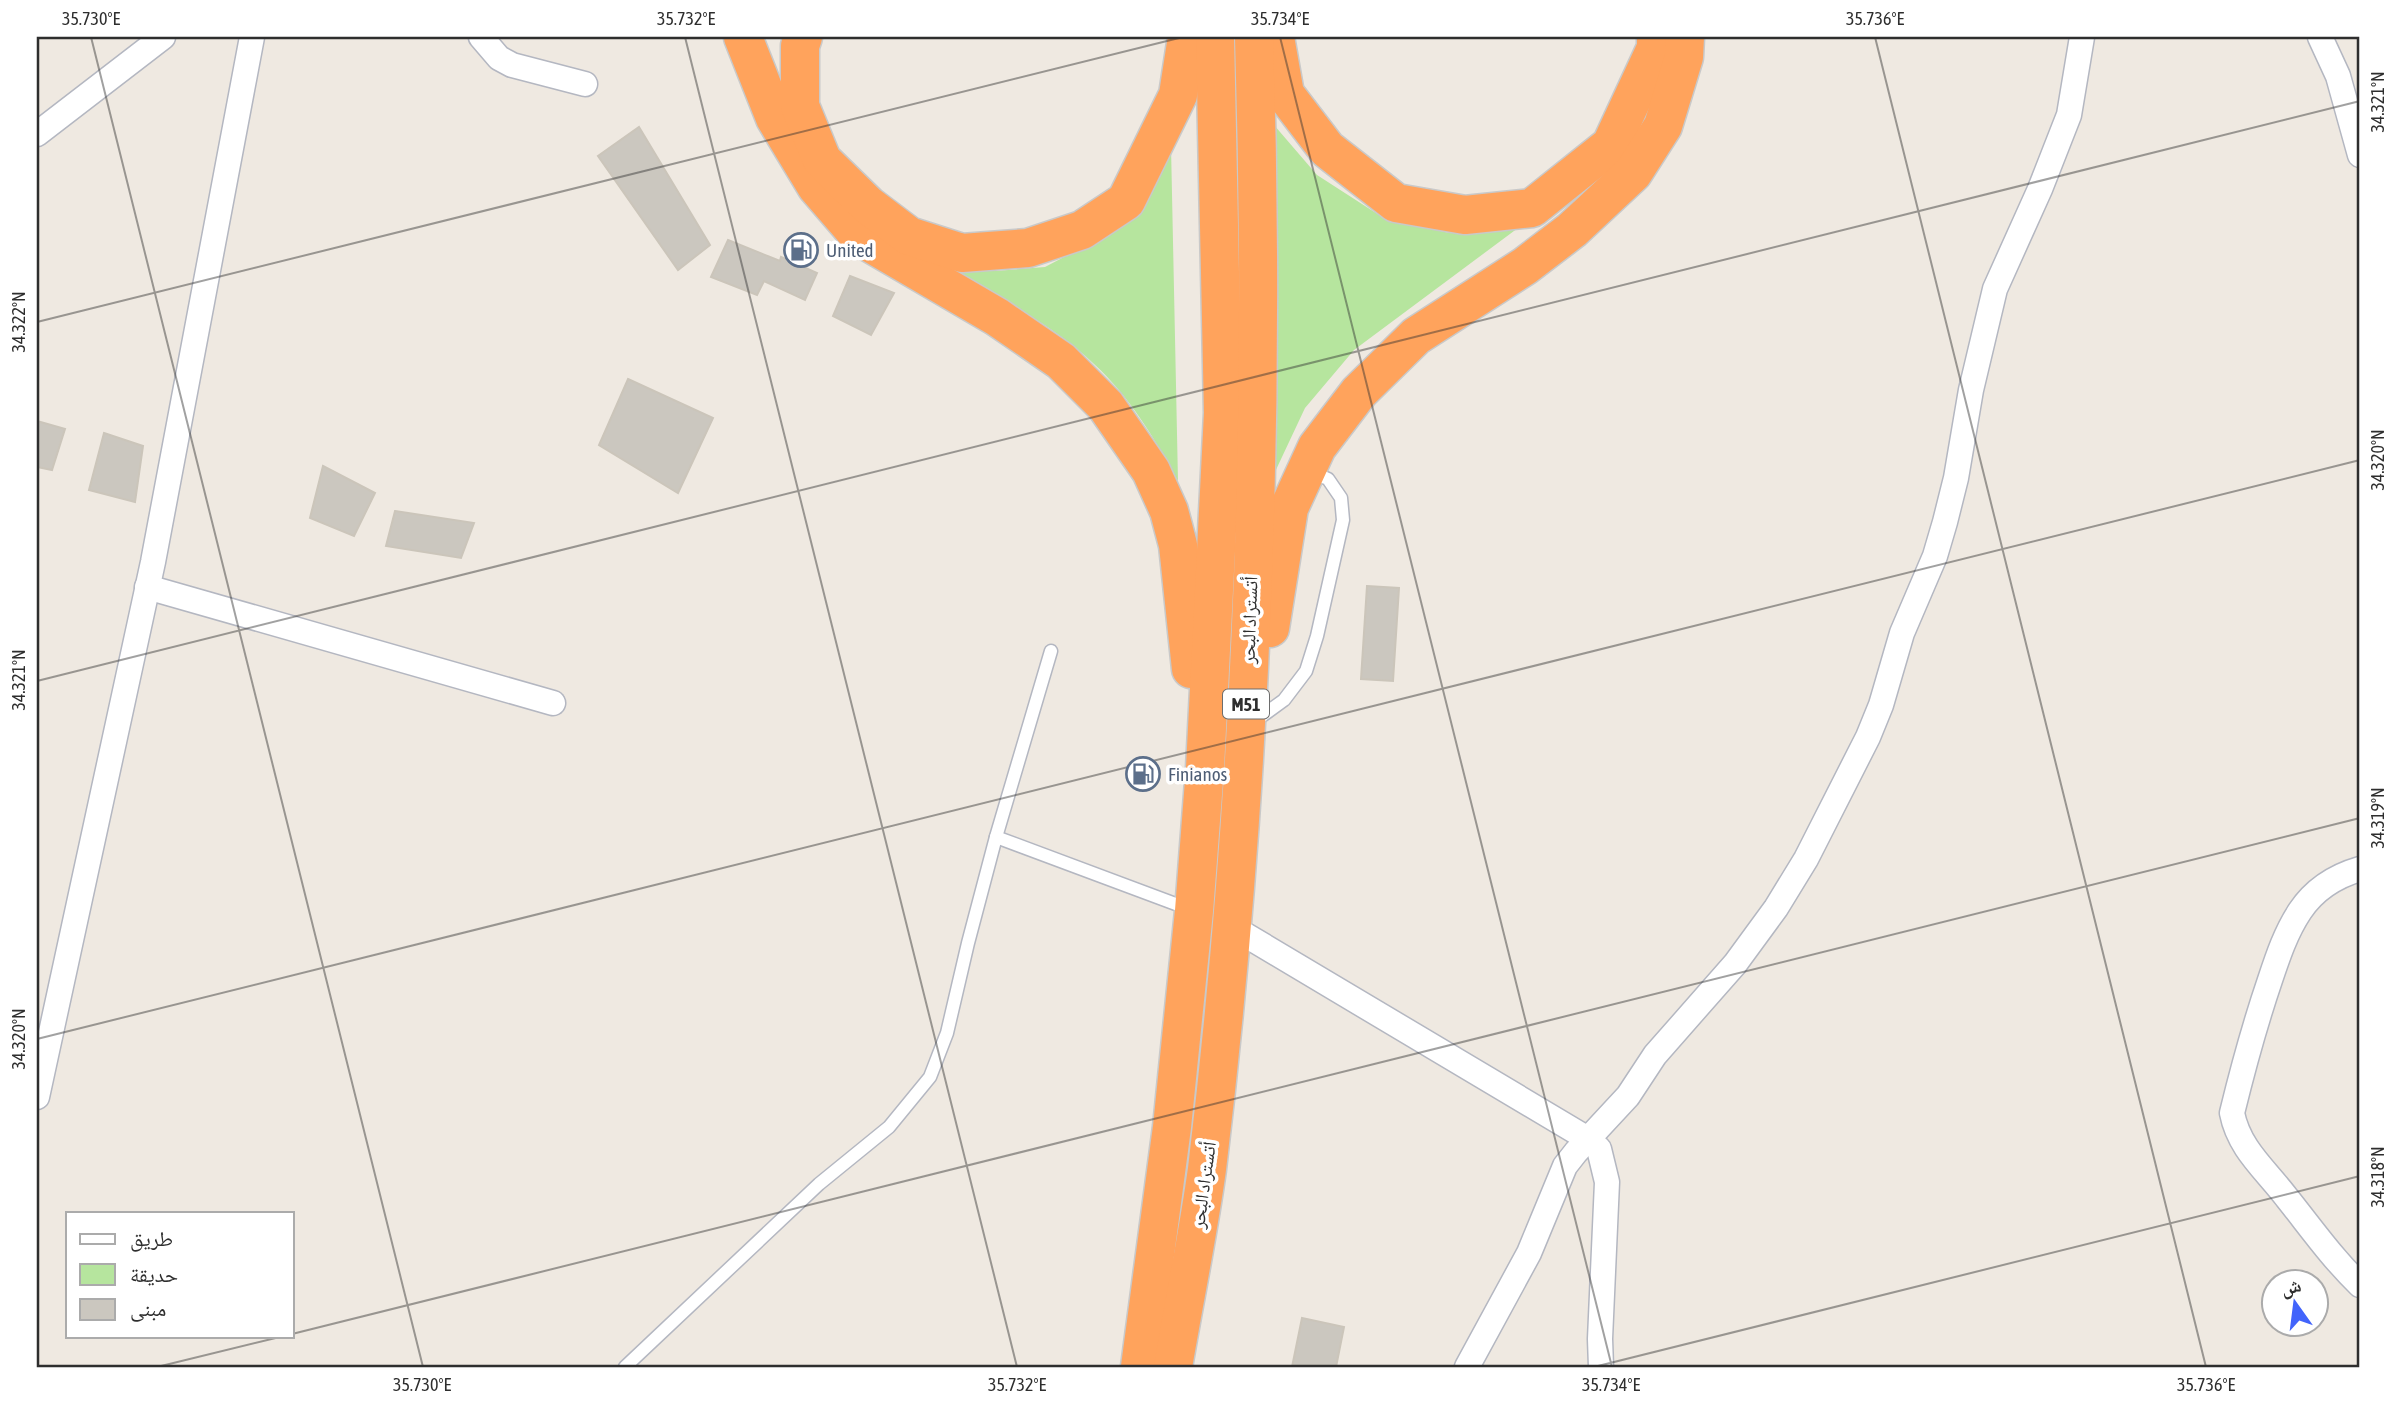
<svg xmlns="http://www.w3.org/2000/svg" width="2397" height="1404" font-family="'Asap Condensed','Noto Naskh Arabic',sans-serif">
<rect width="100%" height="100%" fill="#efe9e1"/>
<g fill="#b6e59e">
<polygon points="1274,125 1317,175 1379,215 1449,233 1518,228 1354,350 1305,408 1265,493"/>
<path d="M1171,146L1178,481C1155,439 1130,397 1094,364C1050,322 993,295 941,265L995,271L1045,267L1104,236Z"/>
</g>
<g fill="#cbc7bf" stroke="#cbc5ba" stroke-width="2">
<polygon points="639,127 710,245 678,270 598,156"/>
<polygon points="728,240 780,261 781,257 817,273 805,300 764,281 757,295 711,277"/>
<polygon points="850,276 894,293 871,335 833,316"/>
<polygon points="628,379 713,418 678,493 599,445"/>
<polygon points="37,421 65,429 52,470 37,467"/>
<polygon points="104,433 143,446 135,502 89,490"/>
<polygon points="323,466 375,493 354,536 310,518"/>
<polygon points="395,511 474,523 461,558 386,546"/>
<polygon points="1367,586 1399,588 1393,681 1361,679"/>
<polygon points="1302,1318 1344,1327 1336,1367 1292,1367"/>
</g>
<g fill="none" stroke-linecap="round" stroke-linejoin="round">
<g stroke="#b4b7c1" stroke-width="15">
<g id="lane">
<polyline points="1255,721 1284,700 1306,671 1317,636 1343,520 1341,498 1328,479 1309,471"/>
<polyline points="996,837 1189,909"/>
<polyline points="625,1367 819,1184 889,1127 930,1077 947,1033 968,943 996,837 1051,651"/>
</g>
</g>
<g stroke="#b4b7c1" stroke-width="27">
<g id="street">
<polyline points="481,37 499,58 512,65 585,84"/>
<polyline points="2320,37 2338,76 2360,155"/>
<polyline points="37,134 163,37"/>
<polyline points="147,587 553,703"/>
<path d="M2360,869C2336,876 2314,890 2300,911C2286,932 2278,956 2270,980C2255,1024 2243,1068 2232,1113C2239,1149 2266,1170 2287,1198C2311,1228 2332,1258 2360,1285"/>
<polyline points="1232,927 1588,1139 1599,1149 1607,1182 1600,1339 1601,1367"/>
<polyline points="37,1097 153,562 252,37"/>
<polyline points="1467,1367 1529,1253 1565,1166 1576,1152 1628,1096 1655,1055 1735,964 1776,908 1806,859 1868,737 1881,705 1902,633 1935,556 1945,522 1956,478 1971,390 1995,289 2040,189 2069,115 2082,37"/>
</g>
</g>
<g stroke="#c9c9c9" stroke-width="41">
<g id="highway">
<polyline points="743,37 775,118 816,186 860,237 997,317 1061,361 1106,406 1151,471 1169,511 1178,545 1191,669"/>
<polyline points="803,37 800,46 800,106 822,160 868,205 909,236 962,253 1028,248 1082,230 1126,201 1178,95 1187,37"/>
<polyline points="1275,37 1285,94 1327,149 1396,203 1465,215 1532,208 1611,145 1656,48 1656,37"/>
<polyline points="1270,628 1289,508 1317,447 1359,392 1416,336 1525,266 1572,230 1633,173 1663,126 1684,57 1685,37"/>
<polyline points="1140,1367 1172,1127 1194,911 1205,768 1223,413 1215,37"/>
<path d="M1173,1367C1184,1301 1198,1235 1207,1169C1252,794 1266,414 1254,37"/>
</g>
</g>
<use href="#lane" stroke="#fff" stroke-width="12"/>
<use href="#street" stroke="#fff" stroke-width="24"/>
<use href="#highway" stroke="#ffa35c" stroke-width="38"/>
</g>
<path fill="none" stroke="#2e2e2e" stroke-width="2" stroke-opacity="0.45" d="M91,37L423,1367M685,37L1017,1367M1280,37L1612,1367M1875,37L2206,1367M37,322L1183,37M37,681L2360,101M37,1039L2360,460M292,1334L2360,818M157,1367L284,1336M1594,1367L2360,1176"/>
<defs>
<g id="fuel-ring" transform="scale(1.75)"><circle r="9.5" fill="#fff" stroke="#5c6f8a" stroke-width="1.5"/><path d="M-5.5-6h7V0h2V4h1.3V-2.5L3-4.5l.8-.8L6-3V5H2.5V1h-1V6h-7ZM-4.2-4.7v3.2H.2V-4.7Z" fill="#5c6f8a"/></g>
</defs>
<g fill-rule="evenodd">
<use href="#fuel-ring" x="801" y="250"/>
<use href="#fuel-ring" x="1143" y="774"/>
</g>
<g text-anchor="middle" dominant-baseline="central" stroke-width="7" stroke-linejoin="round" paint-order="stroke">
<rect fill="#fff" stroke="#6d6d6d" stroke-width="2" x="1223" y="689.5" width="46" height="29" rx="5"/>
<g font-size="18" font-weight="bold" fill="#2e2e2e">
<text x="1246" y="704">M51</text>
</g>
<g font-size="19" fill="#4e5e75" stroke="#fff" text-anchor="start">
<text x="826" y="250">United</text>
<text x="1168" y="774">Finianos</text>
</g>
<g font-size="19" fill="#2e2e2e" stroke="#fff">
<text transform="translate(1249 620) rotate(-88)">أتستراد البحر</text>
<text transform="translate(1203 1185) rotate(-82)">أتستراد البحر</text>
</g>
</g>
<rect width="2397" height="1404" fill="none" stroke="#ffffff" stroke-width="77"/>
<rect x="66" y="1212" width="228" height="126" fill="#ffffff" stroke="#ababab" stroke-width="2"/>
<rect x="80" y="1234" width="35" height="10" fill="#ffffff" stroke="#ababab" stroke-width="2"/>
<text x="130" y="1246" font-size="21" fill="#2e2e2e">طريق</text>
<rect x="80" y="1264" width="35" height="21" fill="#b6e59e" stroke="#ababab" stroke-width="2"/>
<text x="130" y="1282" font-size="21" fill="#2e2e2e">حديقة</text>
<rect x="80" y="1299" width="35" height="21" fill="#cbc7bf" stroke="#ababab" stroke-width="2"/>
<text x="130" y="1316" font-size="21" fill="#2e2e2e">مبنى</text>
<g transform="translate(2295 1303) rotate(346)"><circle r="33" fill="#ffffff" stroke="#ababab" stroke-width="2"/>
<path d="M0-5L12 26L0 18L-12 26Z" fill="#4264fb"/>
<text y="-10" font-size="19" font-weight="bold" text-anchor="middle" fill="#2e2e2e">ش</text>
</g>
<rect x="38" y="38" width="2320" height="1328" fill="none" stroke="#2e2e2e" stroke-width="2.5"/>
<g font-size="18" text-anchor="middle" fill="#2e2e2e">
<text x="91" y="25">35.730°E</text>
<text x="686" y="25">35.732°E</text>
<text x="1280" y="25">35.734°E</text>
<text x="1875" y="25">35.736°E</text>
<text transform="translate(2378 102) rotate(-90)" y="6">34.321°N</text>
<text transform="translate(19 322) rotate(-90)" y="6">34.322°N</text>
<text transform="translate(2378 460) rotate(-90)" y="6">34.320°N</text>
<text transform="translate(19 680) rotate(-90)" y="6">34.321°N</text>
<text transform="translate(2378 818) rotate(-90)" y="6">34.319°N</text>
<text transform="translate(19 1039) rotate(-90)" y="6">34.320°N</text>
<text transform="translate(2378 1177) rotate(-90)" y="6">34.318°N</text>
<text x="422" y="1391">35.730°E</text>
<text x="1017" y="1391">35.732°E</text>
<text x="1611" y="1391">35.734°E</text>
<text x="2206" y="1391">35.736°E</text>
</g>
</svg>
